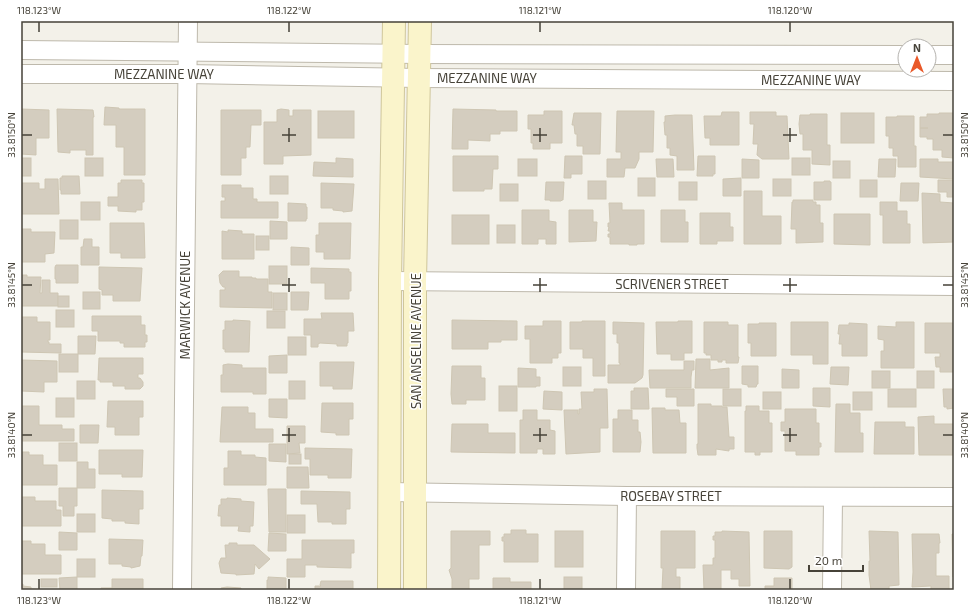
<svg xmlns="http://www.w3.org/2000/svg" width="975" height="611" font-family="'Exo 2',sans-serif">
<rect width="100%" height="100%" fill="#f3f1e9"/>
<g fill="#d4cdbf" stroke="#cec6b3">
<polygon points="105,107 119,108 119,109 145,109 145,175 124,175 124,147 116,147 116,125 104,125"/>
<polygon points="21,109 49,110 49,138 36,138 36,155 21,154"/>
<polygon points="57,109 93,110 94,117 93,117 93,155 86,155 86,150 70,150 70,153 58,152"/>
<polygon points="281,109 289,110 289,116 293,116 293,110 311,110 311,155 283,156 283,164 264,164 264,122 277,122 277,110"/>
<polygon points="453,109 496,110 496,111 517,111 517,131 500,131 500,134 490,134 490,141 468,140 468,149 452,149"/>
<polygon points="221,110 261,110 261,125 251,125 250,147 246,147 246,158 241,158 241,175 221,175"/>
<rect x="318" y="111" width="36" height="27"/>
<polygon points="544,111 562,111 562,143 550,143 550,149 533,149 533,143 531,143 531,129 528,129 528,115 544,115"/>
<polygon points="617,111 654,111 653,152 639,152 639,159 635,168 625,168 624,177 607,177 607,159 621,159 621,152 616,152"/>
<polygon points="722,112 739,112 739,145 710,145 710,138 705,138 704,116 721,116"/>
<polygon points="750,112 776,112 776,116 787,116 789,159 762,159 757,155 758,144 753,144 754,124 750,124"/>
<polygon points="574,113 601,113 600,154 583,154 583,146 577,146 577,134 575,134 574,125 572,125"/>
<rect x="841" y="113" width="33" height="30"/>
<polygon points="939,113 954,113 954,158 942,157 942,150 933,150 933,139 927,139 927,137 920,137 920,128 928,128 920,128 920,117 927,117 927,114 939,114"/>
<polygon points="810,114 827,114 827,145 830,145 830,165 812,164 812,150 803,150 803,134 800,134 799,124 800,115 810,115"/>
<polygon points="675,115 692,115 694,170 677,170 677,156 670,155 670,148 667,148 667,135 665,135 664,122 665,122 665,116"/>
<polygon points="897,116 914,116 914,146 916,146 916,167 898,167 898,156 893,156 893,148 889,148 889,136 886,136 886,117 897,117"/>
<polygon points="453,156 498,156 498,169 493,169 492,189 484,189 484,191 453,191"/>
<polygon points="565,156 582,156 582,174 571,174 571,178 564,178"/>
<polygon points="698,156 715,156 715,174 713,174 713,176 697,176"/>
<rect x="21" y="158" width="10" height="18"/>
<rect x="85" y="158" width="18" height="18"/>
<polygon points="336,158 353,159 353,177 313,176 314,162 336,163"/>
<rect x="792" y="158" width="18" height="17"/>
<rect x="518" y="159" width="19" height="17"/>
<polygon points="656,159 673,159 674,177 657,177"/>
<polygon points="742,159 759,160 759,178 742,178"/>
<polygon points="879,159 896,159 895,177 878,177"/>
<polygon points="920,159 938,159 938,162 954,162 954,179 920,177"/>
<rect x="833" y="161" width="17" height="17"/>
<polygon points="62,176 79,176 80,194 61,194 61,190 60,190 60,178 62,178"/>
<rect x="270" y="176" width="18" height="18"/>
<rect x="638" y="178" width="17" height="18"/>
<polygon points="741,178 741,196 723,196 723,179"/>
<polygon points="45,179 58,179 59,214 21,214 21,183 39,183 39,189 45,189"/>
<rect x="773" y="179" width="18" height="17"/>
<polygon points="121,180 142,180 142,183 144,183 144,202 142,202 142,210 136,210 136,212 118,211 118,206 108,206 108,197 118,197 118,183 121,183"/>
<rect x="860" y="180" width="17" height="17"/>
<polygon points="938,180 954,180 954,197 947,197 947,192 938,192"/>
<rect x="588" y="181" width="18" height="18"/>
<polygon points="824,181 830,181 830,182 831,182 831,200 814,200 814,182 824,182"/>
<polygon points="546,182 564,182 563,200 562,200 561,201 550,201 550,200 545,200"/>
<rect x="679" y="182" width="18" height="18"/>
<polygon points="321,183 354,184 352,211 343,212 343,211 333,210 333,208 321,208"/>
<polygon points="901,183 919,183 918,201 900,201"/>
<rect x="500" y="184" width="18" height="17"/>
<polygon points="222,185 241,185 241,188 253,188 253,199 257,199 257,202 278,202 278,218 221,218 221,201 225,201 225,197 222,197"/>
<polygon points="744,191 762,191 762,216 781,216 781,244 744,244"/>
<polygon points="922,193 940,194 940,202 954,203 954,242 923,243"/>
<polygon points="793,200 813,200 813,202 816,202 816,205 820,205 820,223 823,223 823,242 796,243 796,229 791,229 792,202 793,202"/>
<rect x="81" y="202" width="19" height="18"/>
<polygon points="880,202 897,202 897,211 907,211 907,224 910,224 910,243 883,243 883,215 880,215"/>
<polygon points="288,203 306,204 306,207 307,207 307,219 306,219 306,221 288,221"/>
<polygon points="609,203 622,203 622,210 644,210 644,244 637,244 637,245 629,245 629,244 610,244 610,237 608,237 608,234 610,234 610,231 608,231 609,227 608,227 608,223 610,223"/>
<polygon points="522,210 549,210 549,221 556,222 556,244 546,244 546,239 538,239 538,244 522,244"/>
<polygon points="569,210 593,210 593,222 597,222 596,241 569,242"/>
<polygon points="661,210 685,210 685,222 688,222 688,242 661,242"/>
<polygon points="700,213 730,213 730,227 733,227 733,241 717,241 717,244 700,244"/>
<polygon points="834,214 870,214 870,245 834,244"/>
<rect x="452" y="215" width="37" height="29"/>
<rect x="60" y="220" width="18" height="19"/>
<polygon points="270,221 287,222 287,239 270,239"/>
<polygon points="110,223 144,223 145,258 121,258 121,253 110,253"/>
<polygon points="319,223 351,223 350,259 324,259 324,252 316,252 316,235 319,235"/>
<rect x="497" y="225" width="18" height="18"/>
<polygon points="21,229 31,229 31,232 55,232 54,253 45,254 45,262 21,262"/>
<polygon points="228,230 242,231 242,234 254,234 254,259 222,259 222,231 228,232"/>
<rect x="256" y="236" width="13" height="14"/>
<polygon points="84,239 92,239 92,247 99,247 99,265 81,265 81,247 83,247"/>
<polygon points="291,247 309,248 309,265 291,265"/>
<polygon points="56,265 78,265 78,283 56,283 56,279 55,279 55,267"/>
<rect x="269" y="266" width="18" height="18"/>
<polygon points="99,267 142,268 140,301 113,301 113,295 102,295 102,290 99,289"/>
<polygon points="311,268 349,269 349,272 351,272 351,291 349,291 349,299 325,299 325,283 311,283"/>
<polygon points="223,271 239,271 239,277 252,277 252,278 256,278 256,279 268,279 268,292 272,292 272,308 220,307 220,290 225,290 225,287 223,287 220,283 219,275"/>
<polygon points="22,275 27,275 27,277 41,277 40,293 42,293 42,280 50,280 50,293 58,293 58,306 21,306 21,278 22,278"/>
<rect x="83" y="292" width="17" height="17"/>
<polygon points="291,292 309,292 308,310 291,310"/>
<rect x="273" y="293" width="14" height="17"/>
<rect x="58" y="296" width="11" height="11"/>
<rect x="56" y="310" width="18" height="17"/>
<rect x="267" y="311" width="18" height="17"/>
<polygon points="321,313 353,313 354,331 348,331 348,343 347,343 347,346 337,346 337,344 320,343 318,344 318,347 311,347 311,335 304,335 304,319 322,319"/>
<polygon points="92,316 141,316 141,325 145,325 145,335 147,335 147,342 145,342 145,347 124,347 124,343 120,343 120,341 98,341 98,331 92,331"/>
<polygon points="21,317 37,317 37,322 50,322 50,340 48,340 48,342 49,342 49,344 61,344 61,353 21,352"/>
<polygon points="233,320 250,321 249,352 225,352 225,349 223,349 223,330 225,330 225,321 233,321"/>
<polygon points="452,320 517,321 517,340 501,340 501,342 488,342 488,349 452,349"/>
<polygon points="543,321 561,321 561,353 558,353 558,358 552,358 552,363 530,363 530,339 525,339 525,326 543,326"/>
<polygon points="582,321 605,321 605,376 593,376 593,358 583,358 583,349 570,349 570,322 582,322"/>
<polygon points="678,321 692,321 692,353 684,353 684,360 671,360 671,354 657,354 656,322 678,322"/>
<polygon points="613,322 644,323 643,375 642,378 635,383 608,383 608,365 620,365 620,363 619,363 619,343 617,343 617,334 613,334"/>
<polygon points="704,322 728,322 728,325 738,325 738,357 739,357 738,363 726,363 726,360 722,360 722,362 718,362 718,360 711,360 711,355 706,355 706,353 704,353"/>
<polygon points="791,322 828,322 828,364 813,364 813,355 791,355"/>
<polygon points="896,322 914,322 914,368 881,368 881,351 884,351 884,340 878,339 878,326 896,327"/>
<polygon points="759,323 776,323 776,356 751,356 751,343 748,343 748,324 759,324"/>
<polygon points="849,323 867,324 867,356 842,356 842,344 839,344 840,334 838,334 839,325 849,325"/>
<polygon points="925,323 954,323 954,372 940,372 940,367 936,367 935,357 940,357 940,353 925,353"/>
<polygon points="78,336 96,336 95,354 78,354"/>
<rect x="288" y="337" width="18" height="18"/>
<rect x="59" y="354" width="19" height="18"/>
<polygon points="287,355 287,373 269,373 269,356"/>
<polygon points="99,358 143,358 143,374 138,374 138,378 140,378 143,382 143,386 140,389 125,389 125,386 113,386 113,382 100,382 100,380 98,380"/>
<polygon points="696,359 710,359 710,370 729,368 729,388 695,388"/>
<polygon points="21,360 57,361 57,382 44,382 44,392 21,391"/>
<polygon points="684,361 694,361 694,370 692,370 691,377 691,388 650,388 649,370 684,370"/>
<polygon points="320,362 354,362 352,389 333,389 333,386 320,386"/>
<polygon points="228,364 242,365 242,368 266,368 266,394 253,394 253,392 221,392 221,375 223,375 223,365"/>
<polygon points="452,366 481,366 481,378 485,378 485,400 466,400 466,404 452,404 451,394"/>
<polygon points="742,366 758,366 758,384 757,384 756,387 748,387 748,385 742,384"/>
<rect x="563" y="367" width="18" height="19"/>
<polygon points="831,367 849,367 848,385 830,384"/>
<polygon points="518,368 536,369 536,377 540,377 540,386 536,386 536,387 518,387"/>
<polygon points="782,369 799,370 799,388 782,388"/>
<rect x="872" y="371" width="18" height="17"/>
<rect x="917" y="371" width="17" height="17"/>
<rect x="77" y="381" width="18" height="18"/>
<rect x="289" y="381" width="16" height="18"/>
<rect x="499" y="386" width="18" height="25"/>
<polygon points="634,388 648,388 649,409 631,409 631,391 634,391"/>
<polygon points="813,388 830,388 830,407 813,406"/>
<polygon points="594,389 607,389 608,428 600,428 600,452 566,454 564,410 578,410 578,414 579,414 579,409 582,409 581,392 594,392"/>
<polygon points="666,389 694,389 694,406 677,406 677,397 666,397"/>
<rect x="723" y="389" width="18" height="17"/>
<rect x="888" y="389" width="28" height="18"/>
<polygon points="943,389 954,389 954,408 947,409 947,407 944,407"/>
<polygon points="544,391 562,392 562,410 543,409"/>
<rect x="763" y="392" width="18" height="17"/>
<rect x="853" y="392" width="19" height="18"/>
<rect x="56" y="398" width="18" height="19"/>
<polygon points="269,399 287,399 287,418 269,417"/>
<polygon points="108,401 143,401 143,417 139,417 139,435 115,435 115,427 107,427"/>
<polygon points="322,403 353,403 353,419 349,419 349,435 336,435 336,433 321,432"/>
<polygon points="698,404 711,404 711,406 722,406 722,407 727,407 729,437 734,437 734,449 729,449 729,451 716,449 716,455 698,455 697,448 697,444 698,444"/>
<polygon points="836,404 850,404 850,413 860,413 860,433 863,433 863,452 835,452"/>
<polygon points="21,406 39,406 39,425 62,425 62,429 74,429 74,441 21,441"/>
<polygon points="746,406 759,406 759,411 769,411 769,423 772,423 772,452 760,452 760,455 755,455 755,452 745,452 745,411 746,411"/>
<polygon points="222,407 248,407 248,413 255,413 255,429 273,429 273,442 220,442"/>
<polygon points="652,408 665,408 665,410 679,410 680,423 686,423 686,453 653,453"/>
<polygon points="785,409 816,409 816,423 819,423 819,443 821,443 821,447 819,447 819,455 796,455 796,451 785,451 785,431 781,431 781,422 785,422"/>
<polygon points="523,410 537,410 537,420 550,420 550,430 555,431 555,454 543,454 543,449 537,449 537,453 520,453 520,420 523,420"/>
<polygon points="618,410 632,410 632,420 638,420 638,432 640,432 641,442 640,452 613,452 613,419 618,419"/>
<polygon points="934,416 934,424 954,424 954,455 919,455 918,417"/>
<polygon points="875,422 905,422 905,427 914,427 914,454 874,454"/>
<polygon points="452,424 488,424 488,433 515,433 515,453 451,452"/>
<polygon points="80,425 99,425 98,443 80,443"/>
<polygon points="287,426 305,426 305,443 299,443 300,453 287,454"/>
<rect x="59" y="443" width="18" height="18"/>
<polygon points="269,444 286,444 286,462 269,461"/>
<polygon points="305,448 352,449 351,478 328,478 328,475 310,475 310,459 305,459"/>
<polygon points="99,450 143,450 142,477 122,477 122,474 99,474"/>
<polygon points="228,451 241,451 241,455 255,455 255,457 266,458 266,485 224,485 224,468 228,468"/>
<polygon points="21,452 29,452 29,455 43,455 43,465 57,465 57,485 21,485"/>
<rect x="289" y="454" width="12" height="10"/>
<polygon points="77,462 88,462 88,469 95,469 95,488 77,488"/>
<polygon points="287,467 308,467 309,488 287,488"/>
<polygon points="59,488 77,488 77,506 74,506 74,516 63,516 63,506 59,506"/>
<polygon points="268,489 286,489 286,532 269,532"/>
<polygon points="102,490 143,491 143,509 139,509 139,524 125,523 125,521 112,521 112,519 102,518"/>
<polygon points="301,491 350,492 350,509 346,509 346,524 332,524 332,522 318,522 317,504 301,504"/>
<polygon points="21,497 35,497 35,501 56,501 56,510 61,510 61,526 21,526"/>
<polygon points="227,498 241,499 241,501 254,502 253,526 250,526 250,532 238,531 239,526 221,526 221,516 218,516 219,505 221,505 221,499 227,499"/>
<rect x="77" y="514" width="18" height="18"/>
<rect x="287" y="515" width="18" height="18"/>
<polygon points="511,530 526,530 526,534 538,534 538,562 504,562 504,541 502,541 502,537 504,537 504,534 511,534"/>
<polygon points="451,531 490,531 490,545 479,545 479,579 469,579 469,590 452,590 452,579 449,570 451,568"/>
<rect x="555" y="531" width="28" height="36"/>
<polygon points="661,531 695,531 695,568 676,568 676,577 680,577 680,590 662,590 663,568 661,568"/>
<polygon points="722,531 749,532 750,586 739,586 739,579 731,579 731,570 721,570 721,590 704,590 703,565 713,565 713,558 715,558 715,540 713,540 713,536 715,536 715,532 722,532"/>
<polygon points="764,531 792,531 792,567 789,569 764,568"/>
<polygon points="869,531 898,532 899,585 889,586 889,590 871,590 869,575 869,561 870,561"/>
<polygon points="59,532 77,533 77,550 59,550"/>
<polygon points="269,533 286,534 286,551 268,551"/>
<polygon points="912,534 939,534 940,543 939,543 939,553 936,553 936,576 949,576 949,590 931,590 931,586 912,587 913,572"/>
<polygon points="952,534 954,534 954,577 953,577"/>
<polygon points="109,539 143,540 142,556 141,556 140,566 131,568 131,567 122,566 122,564 109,564"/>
<polygon points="302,540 354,540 354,553 351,553 351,568 317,567 317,565 305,565 305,577 287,577 287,559 302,559"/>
<polygon points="21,541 31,541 31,544 45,544 45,555 61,555 61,574 21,574"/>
<polygon points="229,543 237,543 237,545 254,545 270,559 259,569 255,564 254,574 236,575 236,574 221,573 219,563 221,558 226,558 225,545 229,545"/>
<rect x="77" y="559" width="18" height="18"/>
<polygon points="77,577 77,590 60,590 59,578"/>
<polygon points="268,577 286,578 286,590 267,590 267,580 268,580"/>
<rect x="564" y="577" width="18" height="13"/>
<polygon points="493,578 510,578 510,582 531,582 531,590 493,590"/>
<polygon points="774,578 792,578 792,590 765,590 765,586 774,586"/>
<rect x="41" y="579" width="16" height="8"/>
<polygon points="112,579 143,579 143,590 101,590 101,588 112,588"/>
<polygon points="321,581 353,581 353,590 307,590 315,590 315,586 321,586 320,585"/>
<polygon points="21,584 23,584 23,586 31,587 31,589 43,590 21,590"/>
<polygon points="227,587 241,588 241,590 221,590 221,588"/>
</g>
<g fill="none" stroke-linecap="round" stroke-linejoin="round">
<g stroke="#beb9ac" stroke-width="20">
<g id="street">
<polyline points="21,50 420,54 905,55"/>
<polyline points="929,55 954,55"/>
<polyline points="21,74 187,74 419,78 954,81"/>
<polyline points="390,281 954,286"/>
<polyline points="389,492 627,496 954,497"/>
<polyline points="182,590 188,21"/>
<polyline points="626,590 627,496"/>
<polyline points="832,590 833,497"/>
</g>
</g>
<g stroke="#cfc69b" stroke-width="24">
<g id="secondary">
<polyline points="389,590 390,281 394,21"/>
<polyline points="415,590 415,282 420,21"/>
</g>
</g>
<use href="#street" stroke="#fff" stroke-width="18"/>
<use href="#secondary" stroke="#faf4cb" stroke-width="22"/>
</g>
<path fill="none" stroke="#464238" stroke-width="1.5" d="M39,22V32M289,22V32M540,22V32M790,22V32M289,128V142M540,128V142M790,128V142M22,135H32M282,135H296M533,135H547M783,135H797M943,135H953M289,278V292M540,278V292M790,278V292M22,285H32M282,285H296M533,285H547M783,285H797M943,285H953M289,428V442M540,428V442M790,428V442M22,435H32M282,435H296M533,435H547M783,435H797M943,435H953M39,579V589M289,579V589M540,579V589M790,579V589"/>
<g text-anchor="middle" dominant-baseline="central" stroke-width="3" stroke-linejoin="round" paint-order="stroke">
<g font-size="13" fill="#464238" stroke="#fff">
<text x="164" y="74">MEZZANINE WAY</text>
<text x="487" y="78">MEZZANINE WAY</text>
<text x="811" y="80">MEZZANINE WAY</text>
<text x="672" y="284">SCRIVENER STREET</text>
<text transform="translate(185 305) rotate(-90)">MARWICK AVENUE</text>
<text transform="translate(416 341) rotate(-90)">SAN ANSELINE AVENUE</text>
<text x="671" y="496">ROSEBAY STREET</text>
</g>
</g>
<rect width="975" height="611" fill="none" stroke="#ffffff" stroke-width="44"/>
<g transform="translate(917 58)"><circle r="19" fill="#ffffff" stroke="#b5b3af"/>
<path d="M0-3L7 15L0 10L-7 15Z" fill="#e95929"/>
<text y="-6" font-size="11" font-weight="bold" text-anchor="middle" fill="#464238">N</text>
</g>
<path d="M809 565v6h54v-6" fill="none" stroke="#464238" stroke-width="2"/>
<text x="815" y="565" font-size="12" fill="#464238" stroke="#ffffff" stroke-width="3" paint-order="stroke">20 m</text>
<rect x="22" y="22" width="931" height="567" fill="none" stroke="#464238" stroke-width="1.5"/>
<g font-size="10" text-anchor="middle" fill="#464238">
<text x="39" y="14">118.123°W</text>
<text x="289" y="14">118.122°W</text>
<text x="540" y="14">118.121°W</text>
<text x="790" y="14">118.120°W</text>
<text transform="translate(11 135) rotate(-90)" y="4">33.8150°N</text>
<text transform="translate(964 135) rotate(-90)" y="4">33.8150°N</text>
<text transform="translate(11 285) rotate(-90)" y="4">33.8145°N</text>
<text transform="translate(964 285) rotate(-90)" y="4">33.8145°N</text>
<text transform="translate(11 435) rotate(-90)" y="4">33.8140°N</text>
<text transform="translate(964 435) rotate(-90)" y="4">33.8140°N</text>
<text x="39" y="604">118.123°W</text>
<text x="289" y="604">118.122°W</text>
<text x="540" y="604">118.121°W</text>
<text x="790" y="604">118.120°W</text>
</g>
</svg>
